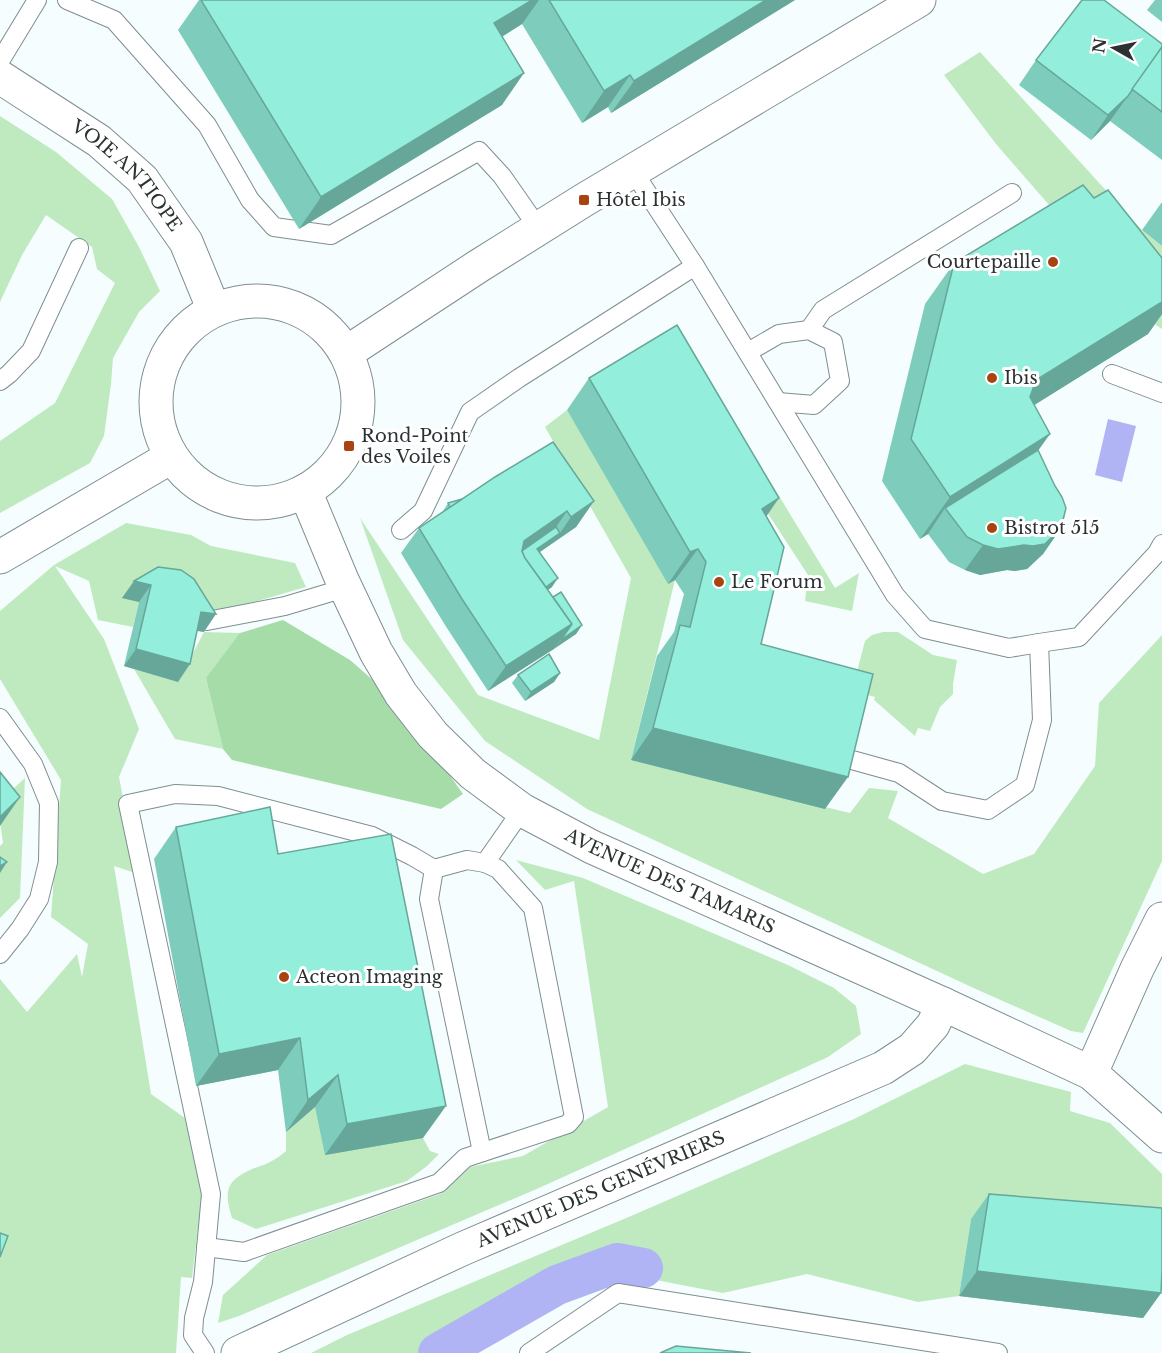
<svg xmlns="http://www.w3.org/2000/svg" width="1162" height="1353" font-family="'Libre Baskerville',serif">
<rect width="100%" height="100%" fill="#f6fdfe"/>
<g fill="#bfeabf">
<polygon points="980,52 1142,230 1162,246 1162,329 1150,321 996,144 944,75"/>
<polygon points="0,116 56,152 112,199 139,247 160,291 139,312 113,358 111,384 104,436 90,463 0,513 0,441 55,403 115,283 97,269 92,247 46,215 22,255 0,302"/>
<polygon points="567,410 675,580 631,760 850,813 869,788 898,791 888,818 983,874 1034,854 1095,766 1099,703 1162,635 1162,861 1083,1033 1071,1031 978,990 587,809 485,741 403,640 360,518 478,695 599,740 631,578 545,427"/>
<polygon points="748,445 835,588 859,573 852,611 805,601 808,575 731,457"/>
<polygon points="126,523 191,535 211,546 295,563 306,587 206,616 123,598 139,602 133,627 98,620 89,581 55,566 104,639 139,729 119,777 138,874 114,866 151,1094 185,1118 202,1195 192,1278 181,1277 176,1353 0,1353 0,979 27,1012 77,954 82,977 88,944 51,917 61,780 0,679 0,611 54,565"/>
<polygon points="204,632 240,633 250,662 206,678 223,749 175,739 134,669 178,682"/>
<polygon points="883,632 898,632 933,655 957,660 953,684 953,694 940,707 930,731 918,728 915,736 874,700 875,697 852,691 865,641 872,635"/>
<polygon points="25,778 20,898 0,918 0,846 3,843 0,821 0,801"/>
<polygon points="516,860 583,878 788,965 834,988 856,1006 861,1034 828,1057 539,1188 239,1316 218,1323 223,1295 267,1255 440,1194 470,1167 523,1156 608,1107 574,881 545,890"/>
<polygon points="965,1064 1071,1092 1070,1111 1110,1123 1162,1174 1162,1215 971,1219 959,1296 918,1302 807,1274 723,1293 656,1280 645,1258 612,1254 543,1277 419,1353 311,1353 347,1335 631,1216 854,1119"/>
<path d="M315,1107L423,1138L430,1151L439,1154L427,1166L407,1181L256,1229L232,1218C225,1195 224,1182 248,1171C255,1167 263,1166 270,1162C276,1159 281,1155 286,1151V1132Z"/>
</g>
<polygon fill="#a6dca7" points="283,620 350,660 398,702 463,794 441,809 232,760 223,749 206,678 240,633"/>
<polygon fill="#b0b4f5" points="1108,419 1136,426 1122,482 1095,475"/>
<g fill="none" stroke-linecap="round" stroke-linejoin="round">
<polyline stroke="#b0b4f5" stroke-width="40" points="438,1353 557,1285 617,1263 643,1268"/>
<g stroke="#7f8e91" stroke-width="20">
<g id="service">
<polyline points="67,0 114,20 207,125 250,200 274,227 331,235 479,151 502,176 539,229"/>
<polyline points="0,61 37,0"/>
<polyline points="633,171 695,266 895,595 925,629 1009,648 1039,643 1079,637 1157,553 1162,544"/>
<polyline points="809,330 823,310 1012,193"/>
<polyline points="748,352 779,334 809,330 833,342 840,381 814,405 778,402"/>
<polyline points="1112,374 1162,393"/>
<polyline points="0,381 9,374 31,351 79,248"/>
<polyline points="401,530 423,511 470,412 519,378 695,266"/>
<polyline points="207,621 285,606 345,588"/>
<polyline points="0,718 33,764 49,803 48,862 39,899 20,929 0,954"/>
<polyline points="852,760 899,773 942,801 988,810 1025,785 1042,720 1039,643"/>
<polyline points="434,869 429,899 482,1152"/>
<polyline points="206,1247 244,1252 439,1183 465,1158 568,1124 574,1117 533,908 498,869 485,863"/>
<polyline points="205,1353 193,1335 194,1318 203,1282 211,1194 128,804 175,794 218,796 372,836 412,856 434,869 467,860 485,863 522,810"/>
<polyline points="529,1353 618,1293 998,1353"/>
</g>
</g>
<g stroke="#7f8e91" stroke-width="35">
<g id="minor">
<path id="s1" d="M0,77L99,141L142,179L186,242L214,310"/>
<circle cx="257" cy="402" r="101"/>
<polyline points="346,353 477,267 584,200 919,0"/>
<path id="s2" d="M305,491L342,580L376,652L401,694L433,735L473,774L522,810L592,847L943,1004L1091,1073L1162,1136"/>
<polyline points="0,557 171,457"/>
<polyline points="1091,1073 1137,969 1162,919"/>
<path id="s3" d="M238,1353L462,1249L883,1068L912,1049L933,1025L943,1004"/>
</g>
</g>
<use href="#service" stroke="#fff" stroke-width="18"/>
<use href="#minor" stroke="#fff" stroke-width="33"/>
</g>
<g fill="#7ecdbc">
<polygon points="199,0 795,0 611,113 608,107 582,123 522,24 502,37 502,105 299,229 178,30"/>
<polygon points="1155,0 1162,0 1162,22 1147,10"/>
<polygon points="1162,47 1162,160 1110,121 1091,140 1019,85 1036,60"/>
<polygon points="1094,198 1162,258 1162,314 1148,334 1034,405 1038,450 1061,528 1043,554 1027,569 1015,571 1007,570 980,575 965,570 949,562 928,534 920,539 882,481 925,304 954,263"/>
<polygon points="1162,202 1162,246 1142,230"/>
<polygon points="589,378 766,516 761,644 825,809 631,760 657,656 674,632 684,594 675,580 668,584 567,410"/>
<polygon points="594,501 576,527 540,552 552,587 548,590 553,597 582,625 576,634 488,691 445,625 401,553 419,528 442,513 448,503"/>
<polygon points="158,567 204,632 197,631 178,682 124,666 139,602 122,598"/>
<polygon points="560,673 554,682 525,701 512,683 518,675"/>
<polygon points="176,827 278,854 423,1138 325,1155 315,1107 286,1132 278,1070 196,1086 154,859"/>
<polygon points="989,1194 1161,1293 1143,1318 959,1296 971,1219"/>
</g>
<g fill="#67a799">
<polygon points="532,0 539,0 522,24 472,55 494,23"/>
<polygon points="766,0 795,0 611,113 634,81"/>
<polygon points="524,73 502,105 299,229 321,197"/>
<polygon points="630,75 608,107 582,123 604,91"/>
<polygon points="1128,96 1110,121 1091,140 1108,115"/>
<polygon points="1162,302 1162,314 1148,334 1007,422 1036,380"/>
<polygon points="1050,434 1020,476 945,508 928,534 920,539 950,497"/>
<polygon points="779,498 757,530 762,509"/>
<polygon points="594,501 576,527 531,558 537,549 560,533 571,517"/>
<polygon points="567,511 550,536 511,562 524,541"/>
<polygon points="1061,528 1043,554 1027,569 1015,571 1007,570 980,575 965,570 983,545"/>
<polygon points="698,549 675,580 668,584 690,552"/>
<polygon points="558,578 552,587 524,606 530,597"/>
<polygon points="134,581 151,585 139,602 122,598"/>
<polygon points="201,612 216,614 204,632 189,629"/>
<polygon points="572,624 554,649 488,691 506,666"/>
<polygon points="582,625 576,634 554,649 561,640"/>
<polygon points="136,649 190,664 178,682 124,666"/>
<polygon points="560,673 554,682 525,701 531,692"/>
<polygon points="653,728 848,777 825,809 631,760"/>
<polygon points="20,797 0,826 0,817"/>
<polygon points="7,862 0,873 0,866"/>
<polygon points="300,1038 278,1070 196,1086 219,1054"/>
<polygon points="338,1075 315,1107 286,1132 308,1100"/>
<polygon points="446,1106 423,1138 325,1155 347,1124"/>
<polygon points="977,1271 1161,1293 1143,1318 959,1296"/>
</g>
<g fill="#93eedb" stroke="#67a799" stroke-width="1.5">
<polygon points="201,0 532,0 494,23 524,73 321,197"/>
<polygon points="549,0 766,0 634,81 630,75 604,91"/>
<polygon points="1082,0 1104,0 1162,44 1162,47 1128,96 1108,115 1036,60"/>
<polygon points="1162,47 1162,112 1132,89"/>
<polygon points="1083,185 1094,198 1108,190 1162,258 1162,302 1036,380 1030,397 1050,434 950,497 911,439 954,263"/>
<polygon points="677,325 779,498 762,509 784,547 761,644 873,674 848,777 653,728 680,625 690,627 706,562 698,549 690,552 589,378"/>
<polygon points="553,442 594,501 571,517 567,511 524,541 522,551 525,558 572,624 506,666 462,599 419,528 495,477"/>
<polygon points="1038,450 1055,486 1062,497 1066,508 1061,528 1045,544 1033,546 1024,545 998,549 983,545 967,537 945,508"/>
<polygon points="462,499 450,507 448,503"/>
<polygon points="556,527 560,533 537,549 558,578 546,587 525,558 522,551"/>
<polygon points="158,567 181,570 194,579 216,614 201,612 190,664 136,649 151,585 134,581"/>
<polygon points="561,592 582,625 561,640 572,624 553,597"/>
<polygon points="549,654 560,673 531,692 518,675"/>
<polygon points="0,772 20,797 0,817"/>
<polygon points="270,807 278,854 391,834 446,1106 347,1124 338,1075 308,1100 300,1038 219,1054 176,827"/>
<polygon points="0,857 7,862 0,866"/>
<polygon points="989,1194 1162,1208 1162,1270 1161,1293 977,1271"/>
<polygon points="0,1233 8,1236 0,1257"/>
<polygon points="676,1346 751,1353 660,1353"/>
</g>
<g fill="#a84411" stroke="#fff" stroke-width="2">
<rect x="578" y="194" width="12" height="12" rx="3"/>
<circle cx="1053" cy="262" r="6"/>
<circle cx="992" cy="378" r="6"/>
<rect x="343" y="440" width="12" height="12" rx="3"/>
<circle cx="992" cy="528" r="6"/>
<circle cx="719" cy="582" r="6"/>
<circle cx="284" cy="977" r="6"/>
</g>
<g text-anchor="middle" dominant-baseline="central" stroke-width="6" stroke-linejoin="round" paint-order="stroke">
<g font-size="18" fill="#2c3233" stroke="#fff">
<text stroke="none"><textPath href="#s1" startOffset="162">VOIE ANTIOPE</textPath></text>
<text stroke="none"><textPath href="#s2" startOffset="558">AVENUE DES TAMARIS</textPath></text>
<text stroke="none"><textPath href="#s3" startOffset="398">AVENUE DES GENÉVRIERS</textPath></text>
</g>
<g font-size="18" fill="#2c3233" stroke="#fff" text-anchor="start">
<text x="596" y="200">Hôtel Ibis</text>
<text x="1041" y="262" text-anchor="end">Courtepaille</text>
<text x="1004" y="378">Ibis</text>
<text x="361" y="436">Rond-Point<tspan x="361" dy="21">des Voiles</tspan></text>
<text x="1004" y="528">Bistrot 515</text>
<text x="731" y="582">Le Forum</text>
<text x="296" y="977">Acteon Imaging</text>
</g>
</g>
<g transform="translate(1114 48) rotate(279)" stroke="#ffffff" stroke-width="4.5" paint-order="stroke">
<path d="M0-4.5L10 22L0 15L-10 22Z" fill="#2c3233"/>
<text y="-9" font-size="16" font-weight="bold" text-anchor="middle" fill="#2c3233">N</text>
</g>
</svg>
